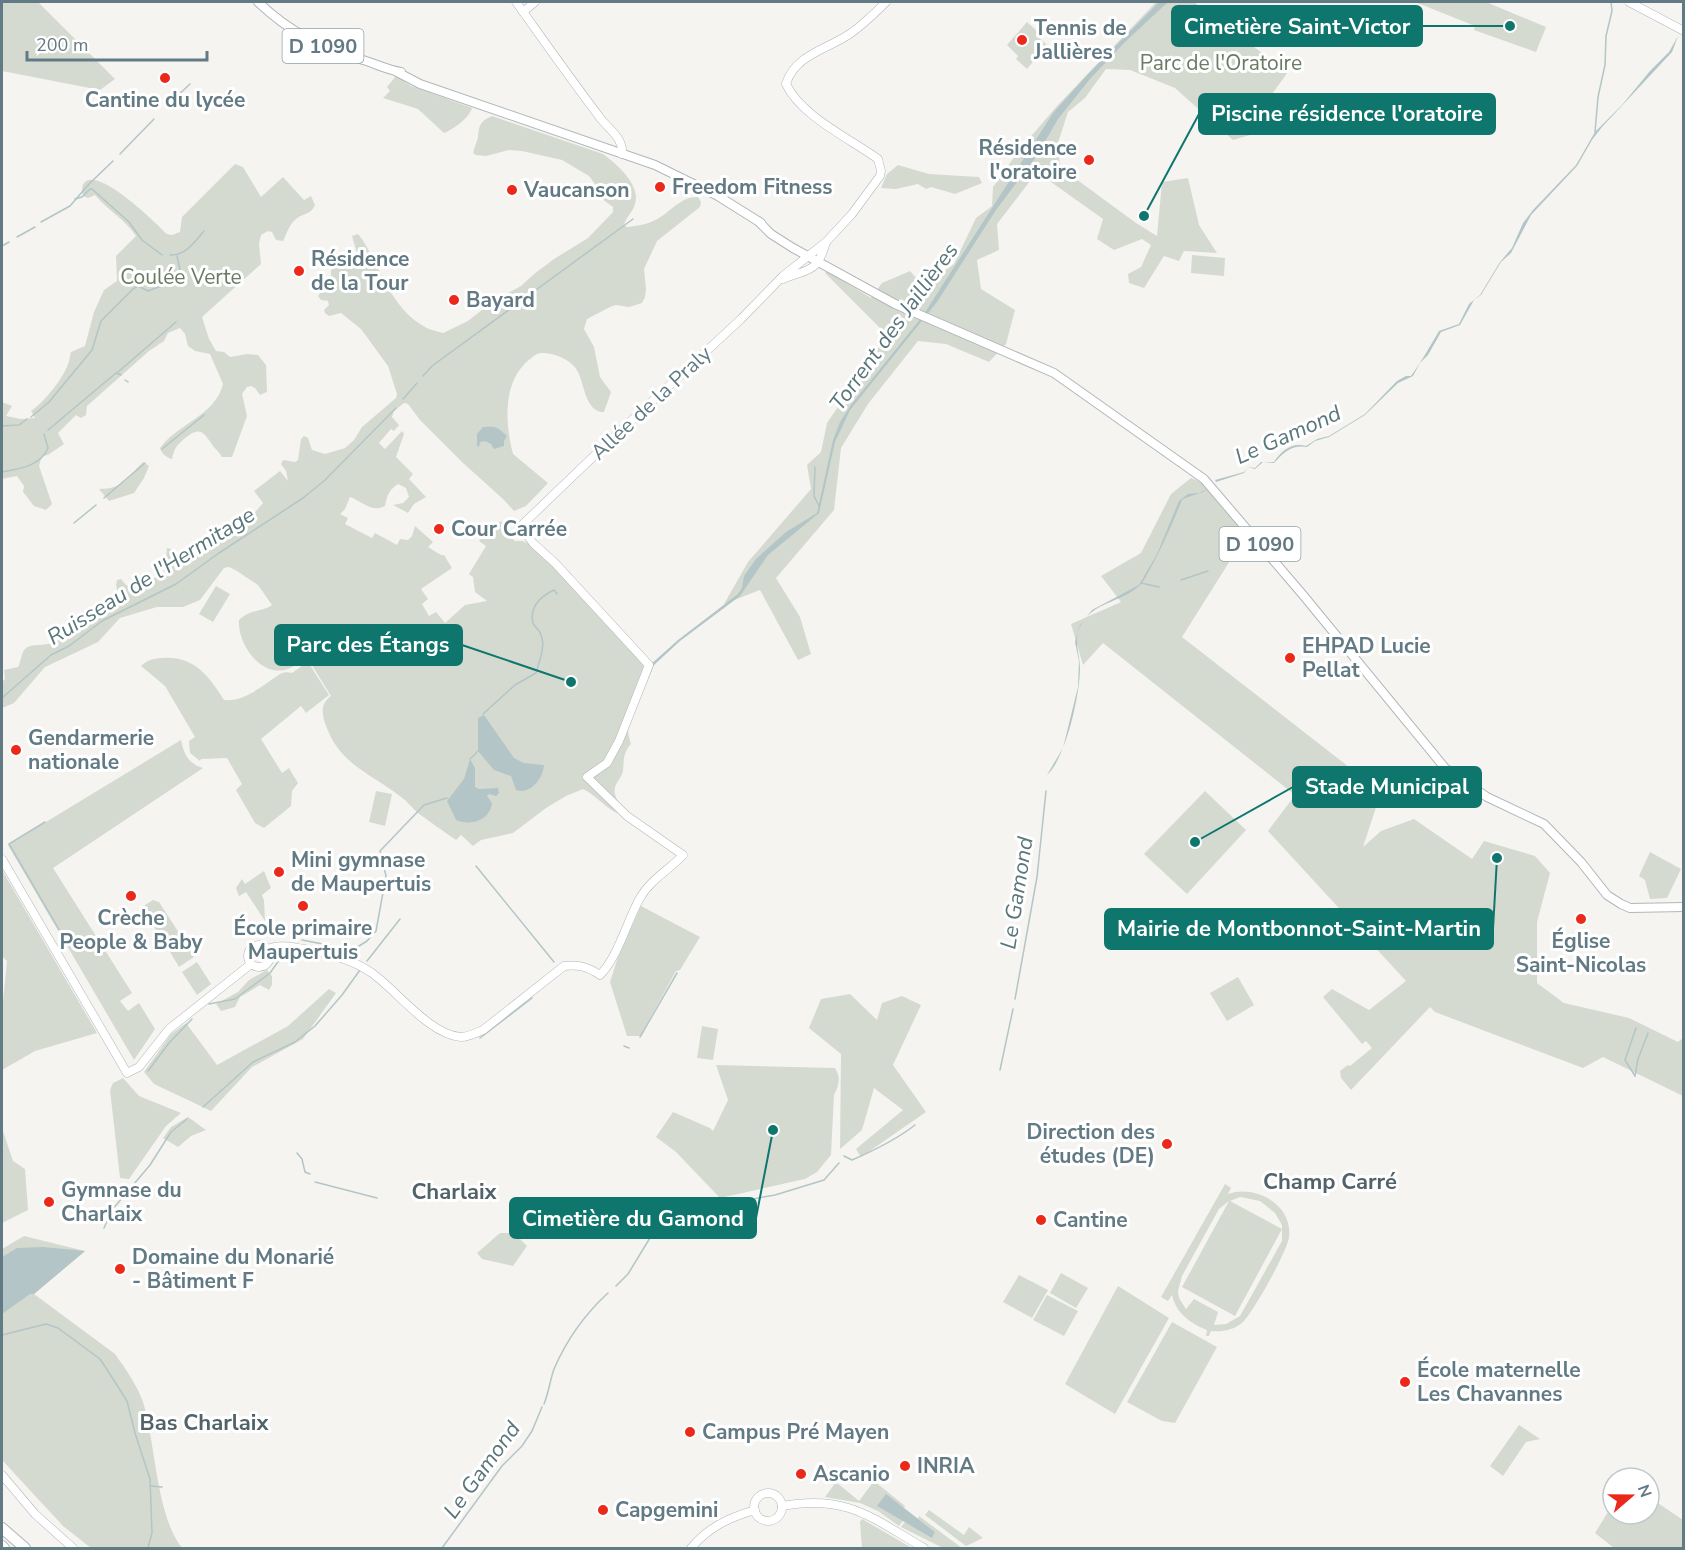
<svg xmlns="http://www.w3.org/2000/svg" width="1685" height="1550" font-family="'Nunito Sans',sans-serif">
<rect width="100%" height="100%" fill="#f5f4f1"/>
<g fill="#d5dad0" fill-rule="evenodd">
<polygon points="2,2 38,2 115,79 100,90 2,71"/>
<polygon points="1156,2 1197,2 1195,3 1288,72 1261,109 1272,118 1269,122 1243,108 1230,110 1242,116 1250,135 1233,140 1175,88 1130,70 1106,69 1085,98 1068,112 1057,146 1061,168 1136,223 1157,236 1162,182 1188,178 1199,225 1217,253 1184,251 1179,261 1164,256 1144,288 1129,283 1128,274 1141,267 1151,245 1142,239 1114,250 1097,239 1103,219 1037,172 997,224 999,250 977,260 981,289 1015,310 1006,344 989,362 946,344 918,341 868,404 841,448 834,510 776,578 800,617 811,654 798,660 760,590 724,604 748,562 811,489 807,465 821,452 827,423 887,335 825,273 827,271 871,298 882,283 910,271 929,292 943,272 954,264 976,218 992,206 993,187 1020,149 1057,106"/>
<polygon points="1415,2 1486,2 1546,27 1536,52 1474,30 1475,26"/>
<polygon points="1027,22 1038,32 1036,35 1047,45 1027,69 1016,59 1018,56 1007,45"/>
<path d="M396,76L411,86L472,108C469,118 454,129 444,133L418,109L383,98L390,91L387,87Z"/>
<path d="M492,116L603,154C617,164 641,185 635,204C633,212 626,217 624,225L627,227C635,226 644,225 651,222C668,216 679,196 698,197L701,202L700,207L657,241L644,269L646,289L645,297L642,303L629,307L616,305L610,307L587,319L584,329L594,347L600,377L611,392L604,412C586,413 584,384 578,372C572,360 555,353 542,353C537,353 534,356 530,359C502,381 505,423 513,454L548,483L526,506L514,511L503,499L463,463L420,420L408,404L404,403L394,411L392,417L399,425L394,431L391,429L379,443L385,449L402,431L404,434L396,457L413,474L409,479L426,497L414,504L408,513L393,505L403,503L409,497L406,488L398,484C389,490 387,495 385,506C372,513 363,502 350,497L345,509L340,514L348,518L345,524L372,538L375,533L397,545L400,539L408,540L412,536L415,526L433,542L428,547L441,555H444L452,568L421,589L428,599L422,604L429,616L436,612L445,623L465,605L487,601L475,592L473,577L469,574L486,546L479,541L490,524L504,521L505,525L508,526L504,531L515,541H523L538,549L598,616L633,648C635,655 641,659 643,665C644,670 639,678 637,683C630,702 624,725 631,744C623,753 624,760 623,771C622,777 616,782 615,788C613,794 618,801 621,806L617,813C604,807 596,795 583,789L566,796L546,808L513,833L481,840L473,846L461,835L456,840C443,831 430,822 418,813C412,808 407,801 401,797C368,771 338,765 324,720C321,709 323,702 331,696L303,651L297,664C268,686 237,648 239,620C250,609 263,612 272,605L258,585L237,571L229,567L224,568L200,600L183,607H157L120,618L98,642L45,667L14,703L2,708V682L5,679L4,670L18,667C21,662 21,653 25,649C30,643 45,646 53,643C68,637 76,621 85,609L94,607L101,612L113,608L118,594L116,585L117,580L121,579L127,586L132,581L137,580L143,585L147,584L165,570L167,548L171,549L175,570L179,569L216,535L239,531L263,503L254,491L280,471L288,481L286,471L281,464L283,460L295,462L298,460L301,439L304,436L308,438L312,450L325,454L345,448L354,440L362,427L396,398L397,394L388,366L361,329L341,313L329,316L325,313L324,310L329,305L328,301L321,300L318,296L331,279V271L334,263L351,258L357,253L352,236L358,234L362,239C381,269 391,308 425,327C430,330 437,331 443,333L468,321L493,301L521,286L534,274L554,259L588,238L613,212V207L602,199L598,188L589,176L562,160L522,151L509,150L486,156L476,155L473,153C474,148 477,142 478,137C479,126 480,121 492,116Z"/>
<path d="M235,164L243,167L261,197L283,177L304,200L311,196L315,205C311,215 303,213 296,219C289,225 287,233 283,241L276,240L272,232L268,231L261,235L259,244L261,264L202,317L209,339L216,351L224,352L230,357L247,354L258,355L266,365L267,392L260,395L255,388L251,386L247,387L242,394L247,416L232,457H222C220,453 216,450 213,446C203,431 200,426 184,439C176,446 174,449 172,459C167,458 161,453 160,448C177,424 215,416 223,384L210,354L195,351L188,346L185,334L180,328L168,333L164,341L149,351L87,406L86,415L81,418L76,415L58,433L64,444L48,455L42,456L39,466L52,504L46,510L34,506L23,492L24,486L17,476L2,479V402L12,406L6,416L21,419L35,418L31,411C44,402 65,377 69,361C70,358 70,355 71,352L85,346L94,312L104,290L117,281L116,256L136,236C125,219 107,210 95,195L88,198L83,196C82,191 81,186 85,182C100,168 155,222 167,234L172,235L180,232L182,217Z"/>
<polygon points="898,165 929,174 979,177 982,183 955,194 931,187 926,189 918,184 896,189 881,188 887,174"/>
<polygon points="1192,255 1225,258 1224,276 1191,273"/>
<path d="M143,462L149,466L144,478L134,493L109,501L99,489C123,489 127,478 143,462Z"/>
<polygon points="1191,478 1218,489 1250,529 1182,637 1381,792 1363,847 1381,831 1414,819 1472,859 1484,841 1535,856 1550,873 1537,922 1537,983 1564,1003 1629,1018 1678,1042 1683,1038 1683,1096 1603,1057 1583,1068 1435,1012 1430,1007 1351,1090 1341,1078 1340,1071 1348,1065 1350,1066 1372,1048 1366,1041 1362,1044 1323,997 1332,989 1369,1010 1406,981 1268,831 1295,795 1103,643 1083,665 1071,624 1121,602 1101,576 1141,553 1171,494"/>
<polygon points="216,586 230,594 213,622 199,614"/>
<path d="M303,654L329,695L306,713L301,706L261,739L282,773L289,768L298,783L292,791L291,806L264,828L255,823L236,790L242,784L227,758L201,759L200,761L190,753L189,741L195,737L165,686L141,666C147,660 155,658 163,658C194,656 209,676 224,700C245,702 263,685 280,674L286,672L292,673L303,665L301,657Z"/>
<path d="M181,740C184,755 189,764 203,768L53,868L132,993L120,1001L128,1011L139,1003L155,1029L134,1060L8,845Z"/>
<polygon points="376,791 392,794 385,826 369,822"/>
<polygon points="1205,791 1246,830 1187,894 1144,854"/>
<polygon points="1650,852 1681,869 1667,898 1650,899 1645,880 1639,876"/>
<polygon points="2,870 97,1033 35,1051 2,1070 2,1011 7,961 2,956"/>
<polygon points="264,871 271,888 262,895 264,900 265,921 246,892 239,896 236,888 242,879 245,884"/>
<polygon points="153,900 159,902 179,933 177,940 170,945 164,943 144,911 145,905"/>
<polygon points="641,906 700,937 680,970 676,971 640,1036 627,1036 610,982 617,960"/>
<polygon points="178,941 185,943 194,957 179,967 170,952 171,946"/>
<polygon points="197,962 211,984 197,995 182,972"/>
<polygon points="267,970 272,976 272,985 269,990 260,985 240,997 235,1007 221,1011 216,1004 238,992 249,980"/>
<polygon points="1238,977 1254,1005 1227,1021 1210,993"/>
<polygon points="329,989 336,993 303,1039 252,1067 211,1111 154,1084 144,1072 171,1034 186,1023 217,1065 288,1026"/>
<polygon points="850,994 877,1020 882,1003 902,996 921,1005 893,1065 926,1112 861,1157 856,1149 903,1110 874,1088 862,1130 840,1149 841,1054 809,1028 821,999"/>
<polygon points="702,1026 718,1029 713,1060 697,1058"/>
<path d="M716,1065L835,1068C841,1077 839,1086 834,1095L831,1155L817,1172L805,1179L720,1198L676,1152L656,1137L673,1112L710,1128L713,1131L728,1100Z"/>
<polygon points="123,1078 139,1096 181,1113 166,1126 129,1179 120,1178 110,1090 113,1083"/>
<polygon points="188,1117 206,1130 191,1136 178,1147 163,1138 171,1127"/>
<polygon points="2,1128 13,1161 25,1169 28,1210 2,1223"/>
<path d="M1225,1184L1231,1188L1228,1194C1256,1184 1293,1205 1289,1237C1288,1250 1252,1315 1242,1323C1233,1330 1223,1332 1211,1331L1209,1336H1206L1207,1330C1191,1324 1176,1313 1172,1295L1168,1301L1161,1297ZM1240,1197L1260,1201L1275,1213L1282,1225V1241L1240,1316L1226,1324L1214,1325L1218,1312L1194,1299L1186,1309L1179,1298L1178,1291L1182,1276L1219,1209L1229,1201L1182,1287L1235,1316L1282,1229L1230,1201Z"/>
<polygon points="500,1233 514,1233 527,1246 513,1266 482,1259 477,1253"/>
<path d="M24,1236L85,1251L34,1294L115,1354C125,1368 137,1385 143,1402C156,1444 156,1515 182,1548H91L63,1526L2,1460V1249Z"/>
<polygon points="1061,1273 1088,1288 1076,1308 1050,1293"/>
<polygon points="1019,1275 1048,1290 1032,1318 1003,1302"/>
<polygon points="1118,1286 1169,1318 1115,1414 1065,1384"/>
<polygon points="1047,1295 1078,1311 1064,1336 1033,1320"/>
<polygon points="1172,1322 1217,1347 1175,1423 1162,1421 1127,1402"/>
<polygon points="1519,1425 1540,1439 1526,1442 1503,1476 1490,1466"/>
<polygon points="874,1481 905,1506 904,1508 886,1495 878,1506 903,1521 899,1526 878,1511 860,1503 825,1497 836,1482 859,1501"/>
<polygon points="1649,1497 1683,1520 1683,1548 1614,1548 1595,1533 1613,1504 1613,1514 1649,1514"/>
<polygon points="929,1510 964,1535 969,1527 983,1538 966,1546 925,1515"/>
<polygon points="919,1516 962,1548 943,1548 901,1527 905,1522 932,1537 935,1532 918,1519"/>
<polygon points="862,1519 912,1548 862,1548 860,1522"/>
</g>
<g fill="#b3c5c7">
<polygon points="1159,2 1168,2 1125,42 1090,79 1058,119 1036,157 996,210 937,302 850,410 835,442 819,513 768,555 740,596 680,641 654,665 617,753 606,769 592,779 591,778 606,766 650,665 678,640 738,594 742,588 744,576 756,559 786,532 817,513 833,440 840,422 851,405 922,317 1053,113 1089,73"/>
<path d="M1678,36L1672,52L1602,127L1592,140L1577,166L1531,215L1511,253L1501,262L1481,295L1474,300L1460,325L1441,332L1428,355L1420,363L1413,376L1398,383L1365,415L1329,437L1315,441L1307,447C1292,444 1283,453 1274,463L1263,462L1255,469L1248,467L1244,473L1216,482L1215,480L1244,472L1248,467L1255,468L1261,462H1274C1281,451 1292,442 1306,446L1317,439L1329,436L1365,414L1397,381L1406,376H1411C1422,361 1430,346 1439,331L1459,324L1469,304L1480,295L1500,262L1512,248L1523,223L1533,210L1576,165L1595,132L1622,105L1650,71L1669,52Z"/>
<path d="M483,427C498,426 497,427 507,436L504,441V446L494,449L491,444L485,441L480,442L479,447L477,446V434Z"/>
<path d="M1207,489C1203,494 1189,495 1182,500C1172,524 1162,548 1149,571C1146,576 1143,583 1139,586C1121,603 1091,602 1080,627C1073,641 1080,654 1080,668C1080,694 1066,758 1047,775L1063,748L1078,687L1079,661L1075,642L1080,625L1092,610L1139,585L1157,554L1179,501L1188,494L1199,493Z"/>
<path d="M484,715L514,758L524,763L544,765C543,779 530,795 516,790L511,776L494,770L478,751V718Z"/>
<path d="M470,759L475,768V787L479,789L498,788L499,793L496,796L489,794L487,796L492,803C490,821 470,826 456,820L447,801L464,779Z"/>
<polygon points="43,1247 85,1251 34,1294 30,1294 2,1314 2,1257 17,1248"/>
<polygon points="886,1494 935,1532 932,1538 877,1506"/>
</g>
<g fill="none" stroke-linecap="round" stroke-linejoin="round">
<g stroke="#b3c5c7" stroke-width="1.5">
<polyline points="171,102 190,84"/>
<polyline points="1595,132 1598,97 1605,65 1606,36 1612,11 1611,2"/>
<polyline points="120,154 154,119"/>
<polyline points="75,199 82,197 90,189 92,189 129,222 142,240 162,255"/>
<polyline points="41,222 70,206 89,184 113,161"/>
<polyline points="17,237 35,227"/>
<polyline points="2,246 9,242"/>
<path d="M170,255C185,256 195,242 204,231"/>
<polyline points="177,279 181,274 177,256"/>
<polyline points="118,372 176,322"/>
<polyline points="423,376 432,366 633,219"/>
<polyline points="125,380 128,382"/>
<polyline points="403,399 417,383"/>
<polyline points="31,417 49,402 92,350 101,321 133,289 138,286 148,291 172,282"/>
<polyline points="2,426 19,425 27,419"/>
<polyline points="48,430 116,373 121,375"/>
<polyline points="162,449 204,415"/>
<polyline points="815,467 814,496 819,506"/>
<path d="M2,472C19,469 41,466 48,448L44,434"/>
<polyline points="104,498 145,463"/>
<polyline points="74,523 96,505"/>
<polyline points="1181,580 1208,571"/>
<polyline points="1141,583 1159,587"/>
<polyline points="2,698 51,655 69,646 102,621 176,584 219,553 303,498 325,480 396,408"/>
<path d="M483,714L515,685L536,673C539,662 546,646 541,635C540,630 535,628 533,623C529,607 541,596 554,590L557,594"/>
<polyline points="470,759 478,751"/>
<polyline points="45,822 9,844 65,940"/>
<polyline points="476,866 554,962"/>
<polyline points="302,940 333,946"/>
<polyline points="351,951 367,941 376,931 386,876 380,851 424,805 447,798"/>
<polyline points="367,961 400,919"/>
<polyline points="1015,999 1037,877 1046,791"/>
<polyline points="209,1004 235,999 270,973 285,952"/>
<polyline points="640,1037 677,973"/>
<polyline points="480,1038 532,998"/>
<polyline points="624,1046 629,1048"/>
<polyline points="1000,1070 1013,1009"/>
<polyline points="148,1071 169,1043 192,1019"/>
<polyline points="1635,1076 1625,1060 1636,1028"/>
<polyline points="1635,1076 1638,1059 1648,1033"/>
<polyline points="203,1107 253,1062 295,1042 315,1026 342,995 360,970"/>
<polyline points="297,1153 302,1159 305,1172 310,1174"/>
<path d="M844,1156L852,1160C875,1150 896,1140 915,1125"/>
<polyline points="315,1182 377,1198"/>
<polyline points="104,1228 112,1210 150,1165 171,1132 187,1119"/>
<polyline points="616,1286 628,1274 656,1228 671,1217 692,1210 775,1195 824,1180 839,1163"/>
<polyline points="2,1335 46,1324 58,1328 100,1359 106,1368 127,1401 135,1433 150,1479 152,1533 148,1548"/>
<path d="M544,1404C549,1392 550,1380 554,1369C567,1339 585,1314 608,1293"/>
<polyline points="151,1486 162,1487"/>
<polyline points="442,1548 502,1466 522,1446 532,1431 542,1407"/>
</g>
<g stroke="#afb7ba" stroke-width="9">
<g id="secondary">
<path d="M516,2C544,41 572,81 601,119C609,129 624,139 622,154"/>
<polyline points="1629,2 1684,31"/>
<polyline points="523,12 535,2"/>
<path d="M783,279C809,268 817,274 826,242"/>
<polyline points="2,859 127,1073 139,1067 169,1029 251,964"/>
<circle cx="259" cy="956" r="11"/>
<path d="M268,949C280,944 292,947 304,949C328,953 352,959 372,973C397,991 430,1035 461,1037C468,1037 476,1033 483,1030L564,966C578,964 588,967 600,975C618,957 627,921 640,898C650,880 669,870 683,855L627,816L587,777L607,763L619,741L649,665L555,563L533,543L525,532L523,524L619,432L741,319L783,276L826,242L852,214L880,176L881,171L878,159C849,138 801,116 786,84C795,54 829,49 851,33C864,24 875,13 886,2"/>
<polyline points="2,1475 35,1514 73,1548"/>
<circle cx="768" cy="1507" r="14"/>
<path d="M782,1506C847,1494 872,1518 924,1548"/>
<path d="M691,1548C709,1527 728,1518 755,1510"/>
</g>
</g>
<g stroke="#b0b7ba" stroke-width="10">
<g id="primary">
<path d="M258,2C293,35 316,43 360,59C374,63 387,70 401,72"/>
<polyline points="397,72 420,84 655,165 718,196 761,223"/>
<polyline points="758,221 771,234 793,248 895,304 1054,373 1204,479 1303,595 1445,768 1487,797 1544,824 1581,862 1607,895 1621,904 1630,908 1684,907"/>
</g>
</g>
<g stroke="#b0b6b8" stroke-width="12">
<g id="highway">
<polyline points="2,1528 25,1548"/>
<polyline points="2,1546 4,1548"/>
</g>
</g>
<use href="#secondary" stroke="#fff" stroke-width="8"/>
<use href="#primary" stroke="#fff" stroke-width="8"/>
<use href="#highway" stroke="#fff" stroke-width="10"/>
</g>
<g fill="#eb291b" stroke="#fff" stroke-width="2">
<circle cx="1022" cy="40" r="6"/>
<circle cx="165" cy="78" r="6"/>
<circle cx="1089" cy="160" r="6"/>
<circle cx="660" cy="187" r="6"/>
<circle cx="512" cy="190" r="6"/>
<circle cx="299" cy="271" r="6"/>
<circle cx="454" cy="300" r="6"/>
<circle cx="439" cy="529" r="6"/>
<circle cx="1290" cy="658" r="6"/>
<circle cx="16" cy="750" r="6"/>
<circle cx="279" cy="872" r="6"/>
<circle cx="131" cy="896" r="6"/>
<circle cx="303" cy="906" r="6"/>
<circle cx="1581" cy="919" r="6"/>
<circle cx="1167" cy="1144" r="6"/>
<circle cx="49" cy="1202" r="6"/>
<circle cx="1041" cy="1220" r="6"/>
<circle cx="120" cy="1269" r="6"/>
<circle cx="1405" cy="1382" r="6"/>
<circle cx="690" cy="1432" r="6"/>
<circle cx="905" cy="1466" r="6"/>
<circle cx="801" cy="1474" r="6"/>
<circle cx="603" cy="1510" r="6"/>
</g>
<g text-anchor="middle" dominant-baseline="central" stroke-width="6" stroke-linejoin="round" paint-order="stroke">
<g fill="#fff" stroke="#91a2a8" stroke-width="1.5">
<rect x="282.5" y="29" width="81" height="34" rx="4.5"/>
<rect x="1219.5" y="527" width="81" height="34" rx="4.5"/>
</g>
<g font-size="20" font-weight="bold" fill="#627a83">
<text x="323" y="46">D 1090</text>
<text x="1260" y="544">D 1090</text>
</g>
<g font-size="21" font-weight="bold" fill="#627a83" stroke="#fff" text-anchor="start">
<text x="1034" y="28">Tennis de<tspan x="1034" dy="24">Jallières</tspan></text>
<text x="165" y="100" text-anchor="middle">Cantine du lycée</text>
<text x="1077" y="148" text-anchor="end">Résidence<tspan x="1077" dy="24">l'oratoire</tspan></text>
<text x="672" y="187">Freedom Fitness</text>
<text x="524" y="190">Vaucanson</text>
<text x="311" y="259">Résidence<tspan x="311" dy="24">de la Tour</tspan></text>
<text x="466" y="300">Bayard</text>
<text x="451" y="529">Cour Carrée</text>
<text x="1302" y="646">EHPAD Lucie<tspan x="1302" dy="24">Pellat</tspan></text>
<text x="28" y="738">Gendarmerie<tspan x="28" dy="24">nationale</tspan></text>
<text x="291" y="860">Mini gymnase<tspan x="291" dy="24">de Maupertuis</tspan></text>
<text x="131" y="918" text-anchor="middle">Crèche<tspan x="131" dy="24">People &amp; Baby</tspan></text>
<text x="303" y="928" text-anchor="middle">École primaire<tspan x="303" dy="24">Maupertuis</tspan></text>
<text x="1581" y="941" text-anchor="middle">Église<tspan x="1581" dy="24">Saint-Nicolas</tspan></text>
<text x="1155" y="1132" text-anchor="end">Direction des<tspan x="1155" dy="24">études (DE)</tspan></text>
<text x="61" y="1190">Gymnase du<tspan x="61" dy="24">Charlaix</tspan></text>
<text x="1053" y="1220">Cantine</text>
<text x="132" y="1257">Domaine du Monarié<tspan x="132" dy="24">- Bâtiment F</tspan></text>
<text x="1417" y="1370">École maternelle<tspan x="1417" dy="24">Les Chavannes</tspan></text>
<text x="702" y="1432">Campus Pré Mayen</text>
<text x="917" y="1466">INRIA</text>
<text x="813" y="1474">Ascanio</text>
<text x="615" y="1510">Capgemini</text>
</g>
<g font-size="21" fill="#6b7a62" stroke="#fff">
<text x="1221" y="63">Parc de l'Oratoire</text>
<text x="181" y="277">Coulée Verte</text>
</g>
<g font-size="21" fill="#627a83" stroke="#fff">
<text transform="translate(651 403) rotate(-43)">Allée de la Praly</text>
</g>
<g font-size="22" font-style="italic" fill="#59767a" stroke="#fff">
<text transform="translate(894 327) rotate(-54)">Torrent des Jaillières</text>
<text transform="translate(1288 435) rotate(-24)">Le Gamond</text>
<text transform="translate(151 576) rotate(-32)">Ruisseau de l'Hermitage</text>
<text transform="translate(1017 893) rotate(-81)">Le Gamond</text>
<text transform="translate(482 1470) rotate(-54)">Le Gamond</text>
</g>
<g font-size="22" font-weight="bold" fill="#516268" stroke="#fff">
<text x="1330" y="1182">Champ Carré</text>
<text x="454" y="1192">Charlaix</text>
<text x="204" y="1423">Bas Charlaix</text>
</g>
</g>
<path fill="none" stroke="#0f766e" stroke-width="2" d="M1510 26L1422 26M1144 216L1199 114M571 682L462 645M1195 842L1293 787M1497 858L1493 929M773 1130L756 1218"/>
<g fill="#0f766e" stroke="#fff" stroke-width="2">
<circle cx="1510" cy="26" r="6"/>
<circle cx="1144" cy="216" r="6"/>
<circle cx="571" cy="682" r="6"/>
<circle cx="1195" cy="842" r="6"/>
<circle cx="1497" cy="858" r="6"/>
<circle cx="773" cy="1130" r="6"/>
</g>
<g fill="#0f766e" stroke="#0f766e" stroke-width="2">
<rect x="1172" y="6" width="250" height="40" rx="6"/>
<rect x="1199" y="94" width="296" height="40" rx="6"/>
<rect x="275" y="625" width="187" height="40" rx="6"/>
<rect x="1293" y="767" width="188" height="40" rx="6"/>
<rect x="1105" y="909" width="388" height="40" rx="6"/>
<rect x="510" y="1198" width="246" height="40" rx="6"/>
</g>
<g font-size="22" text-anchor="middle" font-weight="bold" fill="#fff">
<text x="1297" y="34">Cimetière Saint-Victor</text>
<text x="1347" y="121">Piscine résidence l'oratoire</text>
<text x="368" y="652">Parc des Étangs</text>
<text x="1387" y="794">Stade Municipal</text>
<text x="1299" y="936">Mairie de Montbonnot-Saint-Martin</text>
<text x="633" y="1226">Cimetière du Gamond</text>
</g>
<rect width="1685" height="1550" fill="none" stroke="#627a83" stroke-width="6"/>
<g transform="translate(1631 1496) rotate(70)"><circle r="28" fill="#ffffff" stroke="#c0cacd" stroke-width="1.5"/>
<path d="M0-4.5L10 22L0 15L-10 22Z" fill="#eb291b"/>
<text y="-9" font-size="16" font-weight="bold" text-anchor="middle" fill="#627a83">N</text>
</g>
<path d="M27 51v9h180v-9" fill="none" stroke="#627a83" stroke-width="3"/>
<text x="36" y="51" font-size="18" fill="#627a83" stroke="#ffffff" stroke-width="4.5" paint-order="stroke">200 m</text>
</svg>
